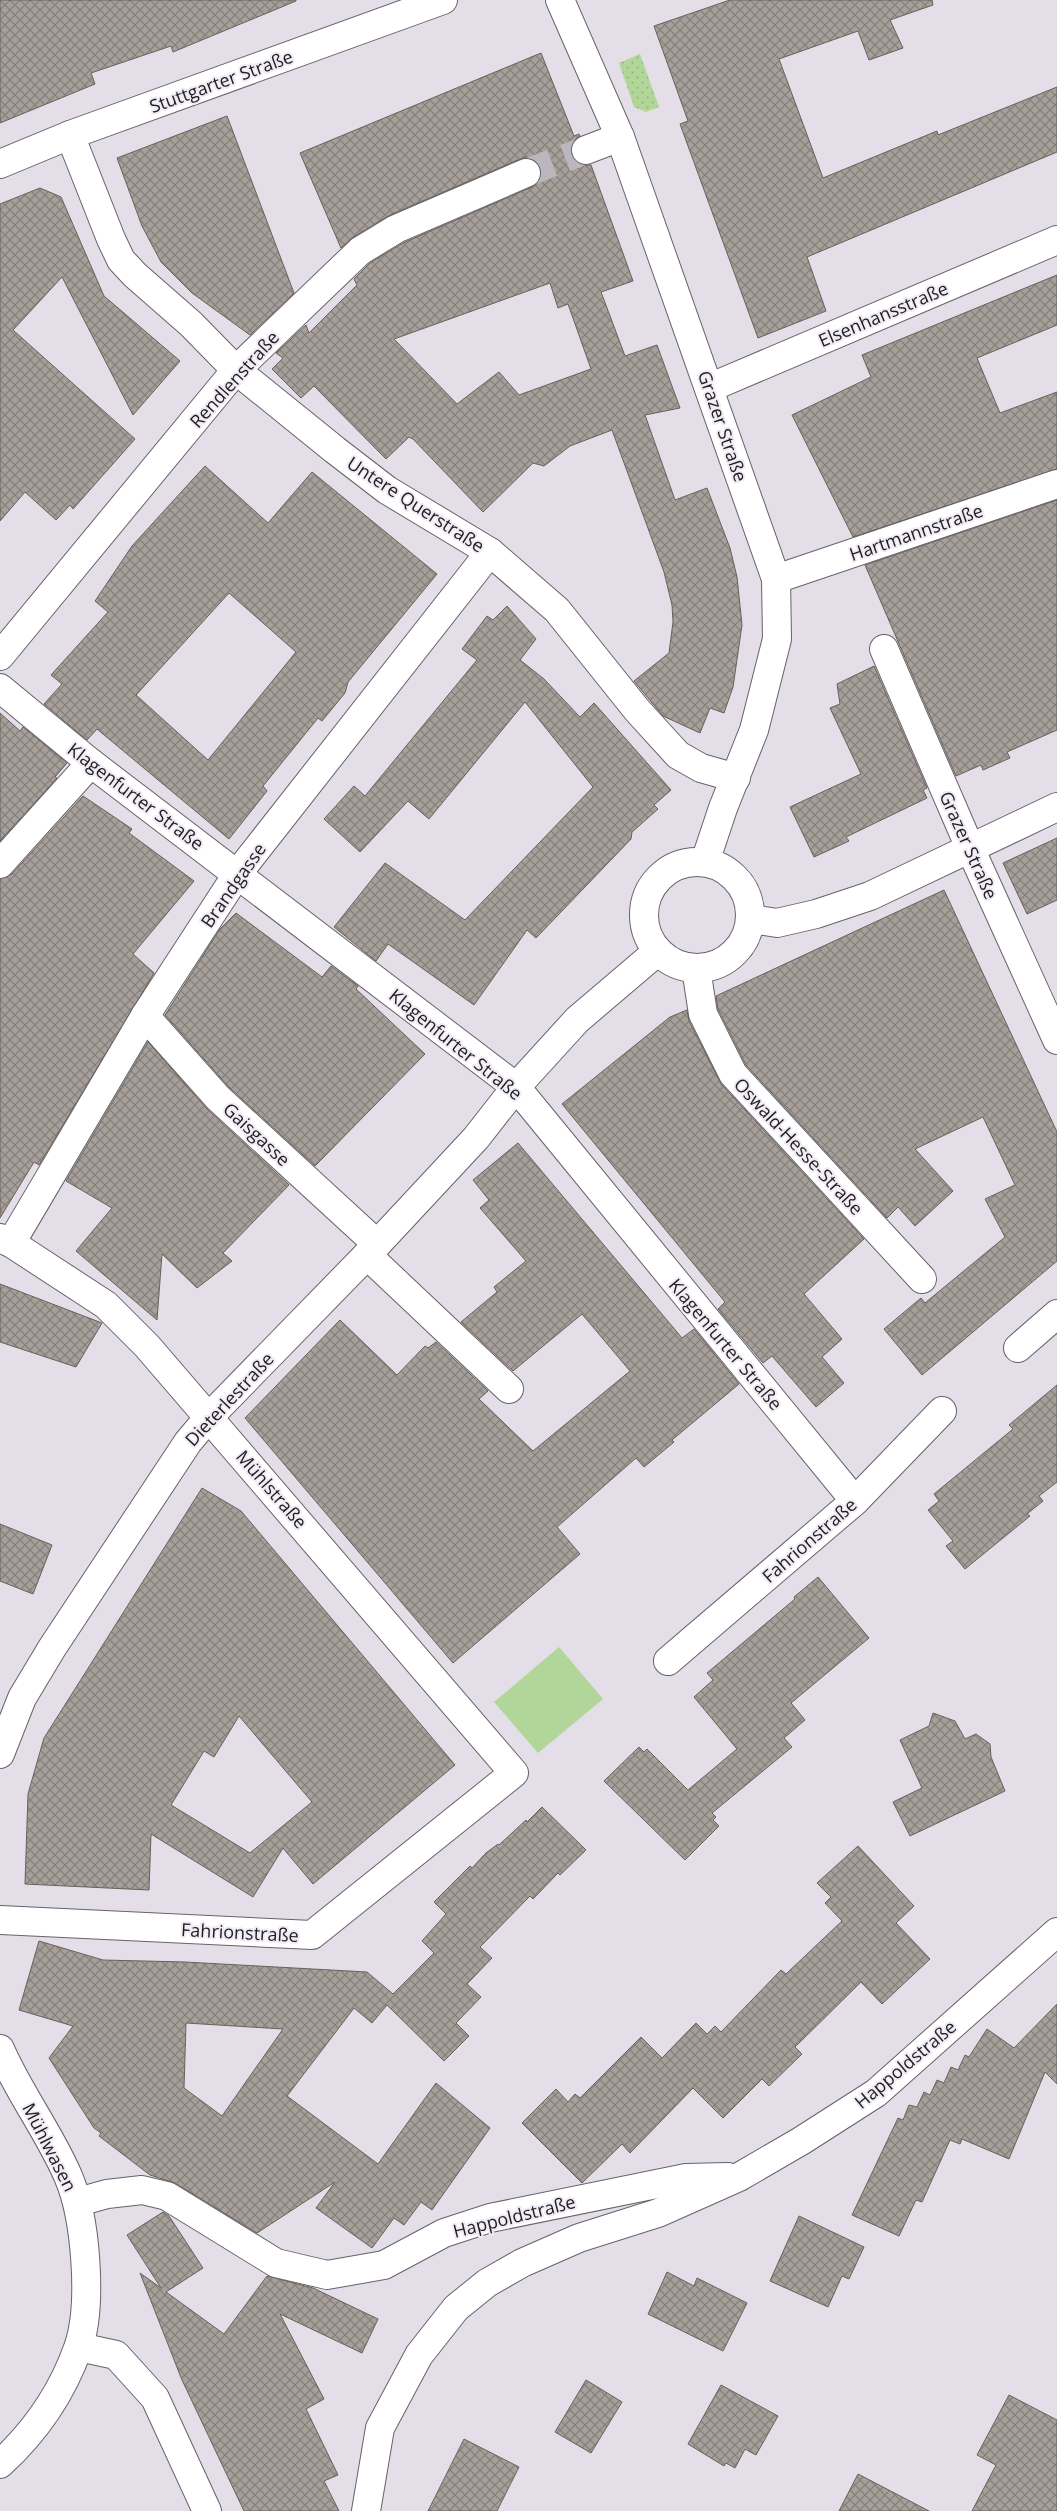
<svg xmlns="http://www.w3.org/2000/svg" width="1057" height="2511" font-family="'Open Sans',sans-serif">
<defs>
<pattern id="grass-dots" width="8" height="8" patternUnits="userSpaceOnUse" patternTransform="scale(1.25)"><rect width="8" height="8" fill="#b2d699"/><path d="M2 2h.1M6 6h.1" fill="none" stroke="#99b784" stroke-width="1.8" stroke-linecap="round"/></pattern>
<pattern id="building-cross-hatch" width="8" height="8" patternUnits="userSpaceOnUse" patternTransform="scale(1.25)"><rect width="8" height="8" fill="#a79f99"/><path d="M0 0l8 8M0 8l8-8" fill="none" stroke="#87817c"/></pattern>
</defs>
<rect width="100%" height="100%" fill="#e3dee7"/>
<polygon fill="url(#grass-dots)" points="640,54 659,107 646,112 634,107 619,63"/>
<polygon fill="#b2d699" points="559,1647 603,1699 538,1753 494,1702"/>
<g fill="url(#building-cross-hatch)" stroke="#67605b" fill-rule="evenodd">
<polygon points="0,0 296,0 296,1 173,52 171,46 91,73 95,84 0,123"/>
<polygon points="730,0 932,0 933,5 890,20 903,48 869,60 858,31 779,59 823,178 937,131 938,135 1057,87 1057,152 807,257 826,311 758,338 680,124 688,121 654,26"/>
<path d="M541,53L574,136L579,134L580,136L574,141L571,147L572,156L577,162L583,165H591L633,281L601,292L625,356L657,345L680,408L645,415L675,500L707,488L730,548L737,577L742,625L733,687L724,713L710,708L700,733L663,716L634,681L669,653L673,622L672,605L664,572L612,430L570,446L544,466L533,463L483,512L413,439L409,437L386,459L314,386L301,398L272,369L283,358L276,353L306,325L309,333L357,285L354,279L370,263L403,243L532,187L539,182L542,174L540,166L535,160L527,157L520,159L390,215L352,238L341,248L300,153ZM550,283L558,308L568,304L591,369L519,395L499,372L457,404L394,339Z"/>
<polygon points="227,116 294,293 250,335 192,293 161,262 142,226 117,158"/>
<polygon points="40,188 61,197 104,296 180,361 133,415 62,277 13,330 135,439 73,509 70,505 56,520 25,492 0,521 0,204"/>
<polygon points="1057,275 1057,325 977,358 1000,413 1057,392 1057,469 853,537 792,415 871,377 862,355"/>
<path d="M205,466L268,523L312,472L437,574L348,682L345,693L322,721L318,718L263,786L267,791L229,839L97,729L87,740L44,704L62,684L51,675L108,612L95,601L132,546ZM229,593L296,652L208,760L136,695Z"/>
<polygon points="1057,500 1057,730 1007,752 1010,758 983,770 981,765 956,776 865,565"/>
<polygon points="507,606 536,639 520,660 544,679 580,717 594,703 671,790 654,805 658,809 632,832 631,839 536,938 527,930 474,1005 388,944 376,961 334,927 385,863 465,920 593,787 525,702 429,819 408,801 360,852 324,819 354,786 365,796 477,660 462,649 487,616 493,620"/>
<polygon points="874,666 927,788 923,790 927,798 846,837 849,841 814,857 790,807 861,774 830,708 840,704 837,684"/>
<polygon points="0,713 20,731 23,727 67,763 55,777 57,778 0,841"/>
<polygon points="83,796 132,829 129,833 194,881 133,954 154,973 39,1165 34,1162 0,1218 0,879 12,874"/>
<polygon points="1057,838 1057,900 1027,914 1003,863"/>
<polygon points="944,890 1057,1132 1057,1261 922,1375 884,1329 921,1298 925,1303 1005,1237 985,1199 1015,1185 983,1117 915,1149 953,1191 915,1226 898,1207 887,1218 746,1065 718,1009 716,996"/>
<polygon points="236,913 322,977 331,966 358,986 356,989 425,1054 315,1166 229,1087 165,1015 220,929"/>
<polygon points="687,1010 689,1021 721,1084 864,1239 804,1294 842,1339 822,1357 844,1383 816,1407 772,1356 763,1363 718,1309 725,1302 562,1104 670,1017"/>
<polygon points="148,1042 207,1109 289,1185 223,1253 232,1261 197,1288 162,1254 157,1320 76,1251 112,1208 66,1181"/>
<polygon points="518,1143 682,1338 694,1329 739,1384 672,1440 674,1442 644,1467 636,1458 557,1527 580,1554 453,1663 245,1418 340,1320 397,1375 425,1346 428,1348 436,1342 488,1391 479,1399 533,1451 630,1371 582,1314 513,1371 461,1322 497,1292 494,1287 526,1261 480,1208 489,1200 473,1180"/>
<polygon points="0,1284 102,1323 76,1367 0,1342"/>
<polygon points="1057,1385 1057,1482 1039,1496 1043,1501 1027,1514 1030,1516 965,1569 946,1546 953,1541 928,1510 939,1501 934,1494 1013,1429 1009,1425"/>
<path d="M202,1488L241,1511L455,1765L313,1884L283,1848L253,1897L151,1834L149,1890L25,1884L28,1794L44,1738ZM239,1716L312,1802L250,1853L171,1805L204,1751L214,1757Z"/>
<polygon points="0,1524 52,1545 33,1594 0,1581"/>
<polygon points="818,1577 869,1638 791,1703 805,1720 784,1738 792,1747 712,1813 716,1817 713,1820 719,1826 685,1860 604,1781 639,1747 644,1752 647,1749 688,1790 737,1749 694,1697 713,1680 707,1673 795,1599 794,1597"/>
<polygon points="933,1713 955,1721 965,1739 976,1734 990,1744 991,1757 1005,1791 910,1836 893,1802 922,1788 900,1740 929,1726"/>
<path d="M542,1807L586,1850L560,1875L558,1873L533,1899L530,1896L480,1947L492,1958L467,1984L481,1997L456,2023L469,2036L444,2061L387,2005L372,2023L354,2008L287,2096L378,2164L436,2083L490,2128L432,2210L421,2202L404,2225L394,2218L372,2248L316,2208L335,2182L257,2233L175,2183L150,2175L99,2136L101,2133L94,2128L49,2058L73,2026L19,2010L39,1941L103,1960L185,1962L367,1972L393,1994L434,1953L422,1941L446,1914L434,1902L470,1866L472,1868L486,1853L498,1844L499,1845L526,1820L527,1822ZM186,2023L283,2029L222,2116L184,2088Z"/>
<polygon points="858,1846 914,1906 896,1923 930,1959 882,2004 861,1982 795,2047 802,2054 769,2086 762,2079 723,2118 693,2088 630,2153 622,2144 582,2183 522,2123 556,2089 568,2102 575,2094 580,2098 641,2037 662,2058 696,2023 707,2034 715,2026 721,2032 781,1970 786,1974 842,1921 825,1903 831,1897 817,1883"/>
<polygon points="1057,2004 1057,2084 1045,2072 1009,2159 962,2139 960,2144 950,2140 922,2202 916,2200 899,2236 852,2215 898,2118 903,2120 909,2105 917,2107 924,2092 930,2095 937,2080 944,2083 951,2067 958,2070 965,2055 969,2057 987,2029 1014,2048"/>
<polygon points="163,2212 169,2216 203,2268 166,2292 224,2334 267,2276 313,2288 378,2319 362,2353 280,2314 324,2399 306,2409 338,2475 324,2481 339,2511 244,2511 182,2380 140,2273 161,2288 127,2235"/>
<polygon points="799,2216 864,2247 849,2279 842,2276 828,2307 770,2281"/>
<polygon points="667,2272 694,2286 697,2278 747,2303 723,2351 648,2314"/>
<polygon points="586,2380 622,2402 591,2453 555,2432"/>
<polygon points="721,2385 778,2416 756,2455 745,2449 735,2468 726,2463 724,2466 688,2444"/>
<polygon points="1009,2395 1057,2420 1057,2511 972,2511 996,2465 977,2455"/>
<polygon points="464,2439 519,2467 497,2511 428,2511"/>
<polygon points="858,2474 929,2511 839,2511"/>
</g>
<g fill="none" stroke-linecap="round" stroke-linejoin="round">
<polyline stroke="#bcb7bf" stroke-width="28" stroke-dasharray="28 14" stroke-linecap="butt" points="526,173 586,150"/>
<g stroke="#66626a" stroke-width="30">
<g id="minor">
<polyline points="560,0 620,137 776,579 777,639 754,730 723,808 705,862"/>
<polyline points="70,135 111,239 121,260 135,275 191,324 236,370 335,450 387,490 490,552 557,610 637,710 678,755 701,768 736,778"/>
<polyline points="586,150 620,137"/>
<polyline points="0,164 70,135 443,0"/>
<polyline points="709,388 1057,240"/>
<polyline points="776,579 1057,484"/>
<polyline points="884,649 970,848 1057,1040"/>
<polyline points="0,656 236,370 360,251 396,229 526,173"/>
<polyline points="0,688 91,763 516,1087 855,1501"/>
<circle cx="697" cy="915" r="53"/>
<polyline points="0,864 91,763"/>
<polyline points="751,919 777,923 816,914 870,896 1057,807"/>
<polyline points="696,968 703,1014 733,1074 922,1279"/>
<polyline points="145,1016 218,1098 377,1244"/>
<polyline points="0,1238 11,1243 106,1305 147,1346 514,1773 312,1935 0,1920"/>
<polyline points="11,1243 145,1016 238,873 490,552"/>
<polyline points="367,1255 509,1389"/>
<polyline points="1018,1348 1057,1314"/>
<polyline points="668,1661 855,1501 942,1411"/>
<polyline points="0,1754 22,1698 52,1648 188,1442 210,1416 367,1255 476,1138 516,1087 577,1020 658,951"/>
<path d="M0,2049C19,2093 49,2132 68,2176C86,2217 93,2306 78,2348C62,2393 35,2432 0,2464"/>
<polyline points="78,2202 107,2194 142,2190 167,2196 276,2263 327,2275 384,2265 444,2233 490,2218 686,2178 728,2177"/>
<polyline points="79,2347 116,2355 155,2398 207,2511"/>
<polyline points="366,2511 380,2428 419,2355 456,2308 487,2283 522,2263 579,2238 658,2213 739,2177 801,2141 876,2093 1057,1932"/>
</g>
</g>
<use href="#minor" stroke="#fff" stroke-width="28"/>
</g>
<g text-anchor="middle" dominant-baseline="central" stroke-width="4" stroke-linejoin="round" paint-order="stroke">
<g font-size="18" fill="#1f1d20" stroke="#f0ebf4">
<text transform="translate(221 81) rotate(-20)">Stuttgarter Straße</text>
<text transform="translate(883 314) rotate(-23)">Elsenhansstraße</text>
<text transform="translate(234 379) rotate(-48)">Rendlenstraße</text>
<text transform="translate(723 426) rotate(71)">Grazer Straße</text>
<text transform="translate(416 504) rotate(33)">Untere Querstraße</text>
<text transform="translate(916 532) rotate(-19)">Hartmannstraße</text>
<text transform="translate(136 796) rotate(37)">Klagenfurter Straße</text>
<text transform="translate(969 845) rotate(66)">Grazer Straße</text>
<text transform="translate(233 885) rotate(-55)">Brandgasse</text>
<text transform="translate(456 1044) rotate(39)">Klagenfurter Straße</text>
<text transform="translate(257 1134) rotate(43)">Gaisgasse</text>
<text transform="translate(799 1146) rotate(47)">Oswald-Hesse-Straße</text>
<text transform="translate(726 1344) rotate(50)">Klagenfurter Straße</text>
<text transform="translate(229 1399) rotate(-47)">Dieterlestraße</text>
<text transform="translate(272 1489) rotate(49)">Mühlstraße</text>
<text transform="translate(809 1540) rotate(-41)">Fahrionstraße</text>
<text transform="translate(240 1932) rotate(3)">Fahrionstraße</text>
<text transform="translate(905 2064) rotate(-40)">Happoldstraße</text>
<text transform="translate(50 2147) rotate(63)">Mühlwasen</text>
<text transform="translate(514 2216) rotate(-14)">Happoldstraße</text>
</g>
</g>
</svg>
